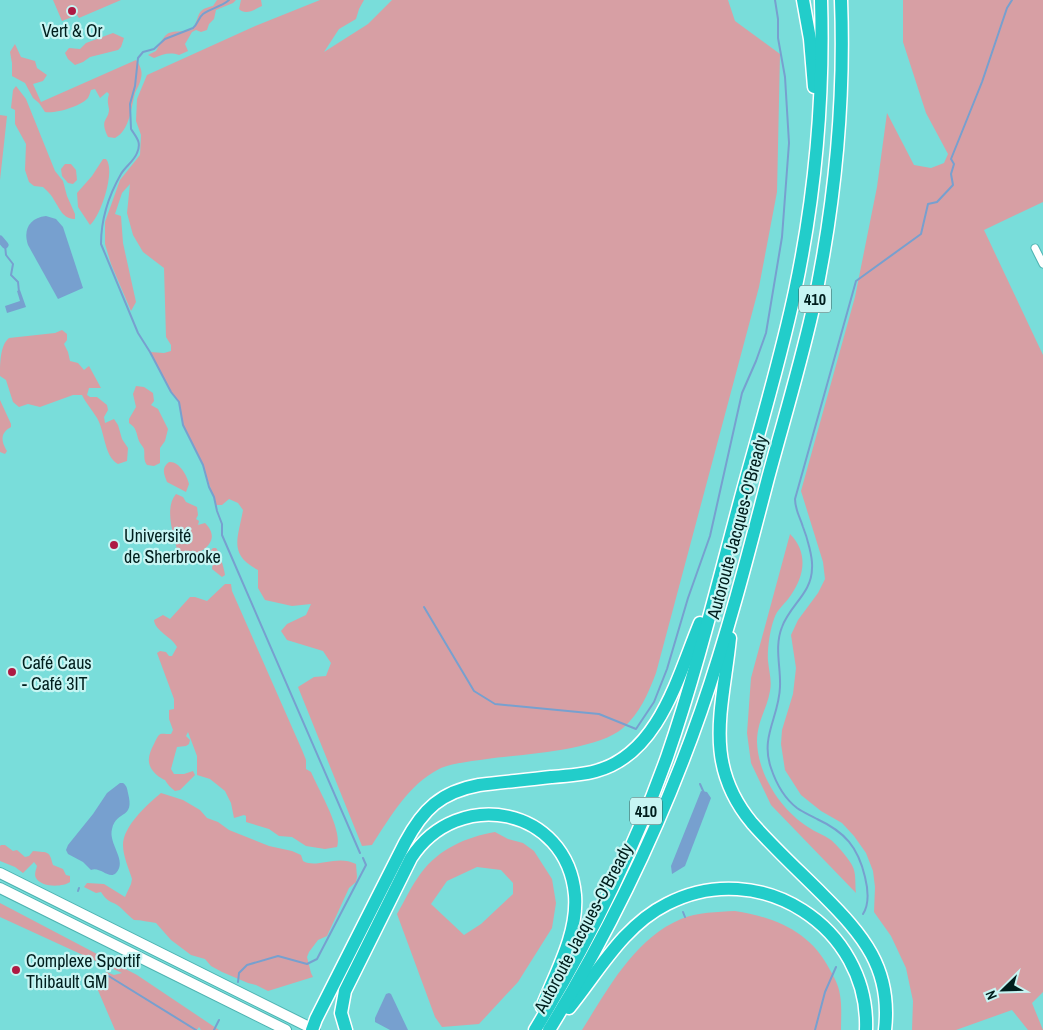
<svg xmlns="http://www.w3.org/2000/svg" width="1043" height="1030" font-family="'Archivo Narrow',sans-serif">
<rect width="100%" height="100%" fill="#79ddda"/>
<g fill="#d79fa4" fill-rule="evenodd">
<polygon points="53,0 121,0 79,18 77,15 62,21"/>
<path d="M217,0H236L233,3L216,10L214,19L209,24L207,30L201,32L196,30L192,32L185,44L188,51L179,55C170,52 163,54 154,58L148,55L156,51C169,26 168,34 192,30C201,17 194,10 213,6Z"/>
<path d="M241,0H261L262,6C255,9 246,16 239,9Z"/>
<path d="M320,0H364L359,9L356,19L339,29L324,52L368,24L392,0H728L735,21L780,54L777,192L759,287L656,673C648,694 640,713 623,728C596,751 523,754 487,759C474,761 451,763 439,769C408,785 391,816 372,845L362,846L298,687L314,677L326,676L331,663L323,651L287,640L281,631L287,624L306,615L311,604L292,606L265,600L258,588V570C228,554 238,539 243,510L238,503L229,499L222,505H216L203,465L183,425L179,402L171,392L150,352L164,353L171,351V345L166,337L164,268L143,252L133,235L127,213L130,184L122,193L115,214L121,216L123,243L136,302L131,311L111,264L105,244V222L120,180L140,155L141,135L136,121L137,99L147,75L253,27Z"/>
<polygon points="903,0 1043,0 1043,202 984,230 1043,355 1043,992 1032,1003 1043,1030 1028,1030 1012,1010 956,1030 912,1030 913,1001 906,968 891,936 874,912 875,887 873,871 866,853 854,836 842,823 821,811 801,795 785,770 781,744 782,730 793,694 796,668 791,635 798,620 818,593 825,579 823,562 801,491 855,297 877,187 887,113 914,165 931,168 944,163 948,154 926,113 903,42"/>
<polygon points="113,33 124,38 121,47 118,50 90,57 83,62 75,65 68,59 65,53 69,48 80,49 86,43"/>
<path d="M15,44L21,57L35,61L37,68L47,75L43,81L33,84L41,102L136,60C140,65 143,72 141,78C140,84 137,88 135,93C131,108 130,130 115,138L108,137C99,118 109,121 109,109C108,103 107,101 109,94L107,92L100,98L95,89L91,90C90,93 89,96 88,98C81,106 56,114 45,112L39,103L33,98L25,83L12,76V63L10,52Z"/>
<path d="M16,86L26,99L55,171L63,181L67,196L75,214V219C63,219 60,209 54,200C52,195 47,191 43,187L34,186L29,182L25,170L26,144L15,124V110L11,108L13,90Z"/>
<polygon points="0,115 7,116 0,180"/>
<path d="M103,159H106C116,170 101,216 90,225L78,207L77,193L92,176Z"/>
<polygon points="65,164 71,164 76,170 77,180 73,184 68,183 62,176 61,169"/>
<path d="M62,330L67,334V340L64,344L68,352L70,361L78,363L84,370L89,366L101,388H89L87,395L90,397H97L107,405L108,410L104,417L105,423L114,419L118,425L122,439L128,448L127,461L118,464C103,456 105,427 95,415C91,408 85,402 82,395H73L40,407L28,404L19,407L13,402L6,380L0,376C0,364 0,345 9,338L55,333Z"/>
<path d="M136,386L144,387L153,393L154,401L151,405L158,409L168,429L165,441L160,448V463L154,466L147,465C143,459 145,456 144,449C143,446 140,444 139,441C136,433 137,428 129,423V419L136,407L133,394Z"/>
<path d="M0,400L11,424V427C0,433 1,441 7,451L5,454L0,452Z"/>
<path d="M169,462C179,461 187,475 189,484L186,492L167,482C164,474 161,468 169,462Z"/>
<path d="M176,494L183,497L186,502L197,507L198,515L196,519L199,521L198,525L205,523C224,542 199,554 183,560L179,557C175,539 163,509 176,494Z"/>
<path d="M790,534C808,552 805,575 791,595C785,604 777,609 774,619C770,629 767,651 768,661C769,671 772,681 770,691C767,709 757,721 757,742C758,775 781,810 808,827C815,832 824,835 831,840C837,845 853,863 854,870C856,877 855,886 856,893L771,805L751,763L747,733L751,678Z"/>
<path d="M213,548H216C219,551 225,571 225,575L222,577L212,569L213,561L210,556L211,550Z"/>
<path d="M225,584H231L232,591L302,750L306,760V769L311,772C318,789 343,830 337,847L325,849L306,846L292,837L279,836L269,829L246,822V816L244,815L234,818L231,803L225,791L210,779L197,775V756L188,732L186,736L190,740L189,744L186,746L177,747L171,769L174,774H184L193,771L195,775L180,790L175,791C170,787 168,785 165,780C164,780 158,776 158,776C146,766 147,757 154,744C160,731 159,734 171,734L173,730L169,719V710L174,709V699L157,653L160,651L166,652L169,656H172L177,647C172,637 155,631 154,620L163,615L170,619L190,597H195L207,601Z"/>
<path d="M161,793L183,800L200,810L207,818L218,822L229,830L269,846L292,851L301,855L303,861C317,869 337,854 356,864L357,877L356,882L349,888L327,936L318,940L309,952L307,957L311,973L313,977L268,991L256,985L248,983L222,972L211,966L205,959L191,955L171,940L156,923C148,922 142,920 134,920C129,916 125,912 121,908C114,901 108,904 101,892L96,893L84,887L87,883L104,884L125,897L131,884L132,879C129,869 123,856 123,845C123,826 148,804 161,793Z"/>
<path d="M495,832L508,839L523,843L534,851L552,879L556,903L552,928L518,982L479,1024L442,1027L435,1017L397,914C405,900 412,885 421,873C439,849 466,837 495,832ZM477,867L501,870L513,883V894L481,924L464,935L431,904L447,881Z"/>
<path d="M1,845H5L13,851L17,850L25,857L29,856L33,851C49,853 49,850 53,865L63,869L66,875L70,876V882C63,887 42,888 36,878C34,874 36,870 37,866L34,862L23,873L15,867L0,861V846Z"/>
<polygon points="0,903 137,975 219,1030 201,1030 199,1027 197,1030 115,1030 97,988 97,980 100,976 107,972 114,975 122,973 0,917"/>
<path d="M735,911C775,917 811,932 830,970C834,977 839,986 840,995C842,1006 841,1019 841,1030H582C608,989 634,939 681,919C697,912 718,912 735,911Z"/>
</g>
<g fill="#77a0cf">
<path d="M46,216L56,219L63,227L83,288L58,299L28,245C23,230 29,218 46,216Z"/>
<polygon points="20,290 26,307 7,313 5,306 20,301 17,291"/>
<path d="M120,783H123C127,786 127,788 128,793C135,820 117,809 112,829C108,844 128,861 116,873C109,880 100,866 91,870L83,862L68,854L66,850L68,845L93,814L107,793Z"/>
<polygon points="701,791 707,792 711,798 685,866 672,874 671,866"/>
<polygon points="389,993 391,994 408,1030 390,1030 375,1022 375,1018 386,994"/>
</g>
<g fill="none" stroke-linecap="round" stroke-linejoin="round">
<g stroke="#77a0cf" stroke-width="2">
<path d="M229,0C221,7 211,8 203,14C198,18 198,24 193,28L165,39L154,49L143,52L138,58L135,86L130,104L131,129C136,137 142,142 137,153C134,161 125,167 121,174C109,195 101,220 101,244L138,333L150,352L171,392L179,402L183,425L203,465L209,487L214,497L217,511L222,524V535L360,853"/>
<polyline points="5,245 6,255 13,264 11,275 18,282 19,292"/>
<polyline points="424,607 474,691 495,704 599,714 636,729 654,702 667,669 688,598 710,536 742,393 756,361 766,333 782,237 789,143 785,77 778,38 778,19 775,0"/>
<polyline points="700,784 704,793"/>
<polyline points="78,891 79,888"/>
<polyline points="683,912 685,917"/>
<path d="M863,914C870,903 868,889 865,877C858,847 845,832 817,819C810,815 804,813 797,808C784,798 776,783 771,768C760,737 779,717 780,687C781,667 774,647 782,627C790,605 812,593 812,568C813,558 807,537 803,527C800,517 795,510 795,499L856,281L921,234L928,204L937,202L953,185L951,174L954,164L951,159L982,82L1007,8L1012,0"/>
<polyline points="107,975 196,1030"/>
<polyline points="238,982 239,973 247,965 278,956 307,964 317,959 366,865 363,858"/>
<polyline points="214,1030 219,1020"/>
<polyline points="815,1030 825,992 836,967"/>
</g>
<polyline stroke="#77a0cf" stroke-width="7" points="0,239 5,245"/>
<g stroke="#4db3b1" stroke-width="9">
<polyline id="street" points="1035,248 1043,264"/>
</g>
<g stroke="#4db3b1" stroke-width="12">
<g id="secondary">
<polyline points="0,873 315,1030"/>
<polyline points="0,888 286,1030"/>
</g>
</g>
<g stroke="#fff" stroke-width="15">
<g id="highway">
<polyline points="803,0 810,39 814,87"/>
<path d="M730,638C723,708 702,763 752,823C774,848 798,870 822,894C863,935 892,968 885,1030"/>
<path d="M569,1008C599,971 623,926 667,904C759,856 870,927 866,1030"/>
<path d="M312,1030L316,1019L405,843C423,809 441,792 479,785C503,782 527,780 551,777C566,776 582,775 596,771C659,754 678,676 700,623"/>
<path d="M346,1030L341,1013L345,991L411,858C458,786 567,807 575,895C578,934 556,972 542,1007"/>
<path d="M535,1030C588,943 633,852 667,757C696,673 717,587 740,501C759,431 780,362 795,291C815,196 824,97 821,0"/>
<path d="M549,1030C611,929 662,823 701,711C727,636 747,559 767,482C782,426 799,370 812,313C834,211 845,105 841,0"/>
</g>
</g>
<use href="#street" stroke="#fff" stroke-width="7"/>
<use href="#secondary" stroke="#fff" stroke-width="10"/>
<use href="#highway" stroke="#22cdca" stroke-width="12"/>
</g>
<g fill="#ae1a43" stroke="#c7f5f3" stroke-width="2">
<circle cx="72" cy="11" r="5"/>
<circle cx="114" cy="545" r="5"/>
<circle cx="12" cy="672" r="5"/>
<circle cx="16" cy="970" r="5"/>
</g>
<g text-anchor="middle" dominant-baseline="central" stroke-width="4.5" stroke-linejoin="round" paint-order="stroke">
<g fill="#c7f5f3" stroke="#3c5e5d" stroke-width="1">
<rect x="799" y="285.5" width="32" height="27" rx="4"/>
<rect x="630" y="797.5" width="32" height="27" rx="4"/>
</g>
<g font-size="16" font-weight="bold" fill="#001e1d">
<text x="815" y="299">410</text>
<text x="646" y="811">410</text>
</g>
<g font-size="18" fill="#001e1d" stroke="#c7f5f3" text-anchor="start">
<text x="72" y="30" text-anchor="middle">Vert &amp; Or</text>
<text x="124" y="535">Université<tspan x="124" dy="21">de Sherbrooke</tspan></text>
<text x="22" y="662">Café Caus<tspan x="22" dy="21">- Café 3IT</tspan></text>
<text x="26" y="960">Complexe Sportif<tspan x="26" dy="21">Thibault GM</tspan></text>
</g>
<g font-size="18" fill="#001e1d" stroke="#c7f5f3">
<text transform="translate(737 527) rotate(-75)">Autoroute Jacques-O'Bready</text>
<text transform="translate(583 928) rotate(-62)">Autoroute Jacques-O'Bready</text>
</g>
</g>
<g transform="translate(1003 990) rotate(247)" stroke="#c7f5f3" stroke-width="4" paint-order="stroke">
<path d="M0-4L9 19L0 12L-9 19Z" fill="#001e1d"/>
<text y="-8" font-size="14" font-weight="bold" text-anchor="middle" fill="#001e1d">N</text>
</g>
</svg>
